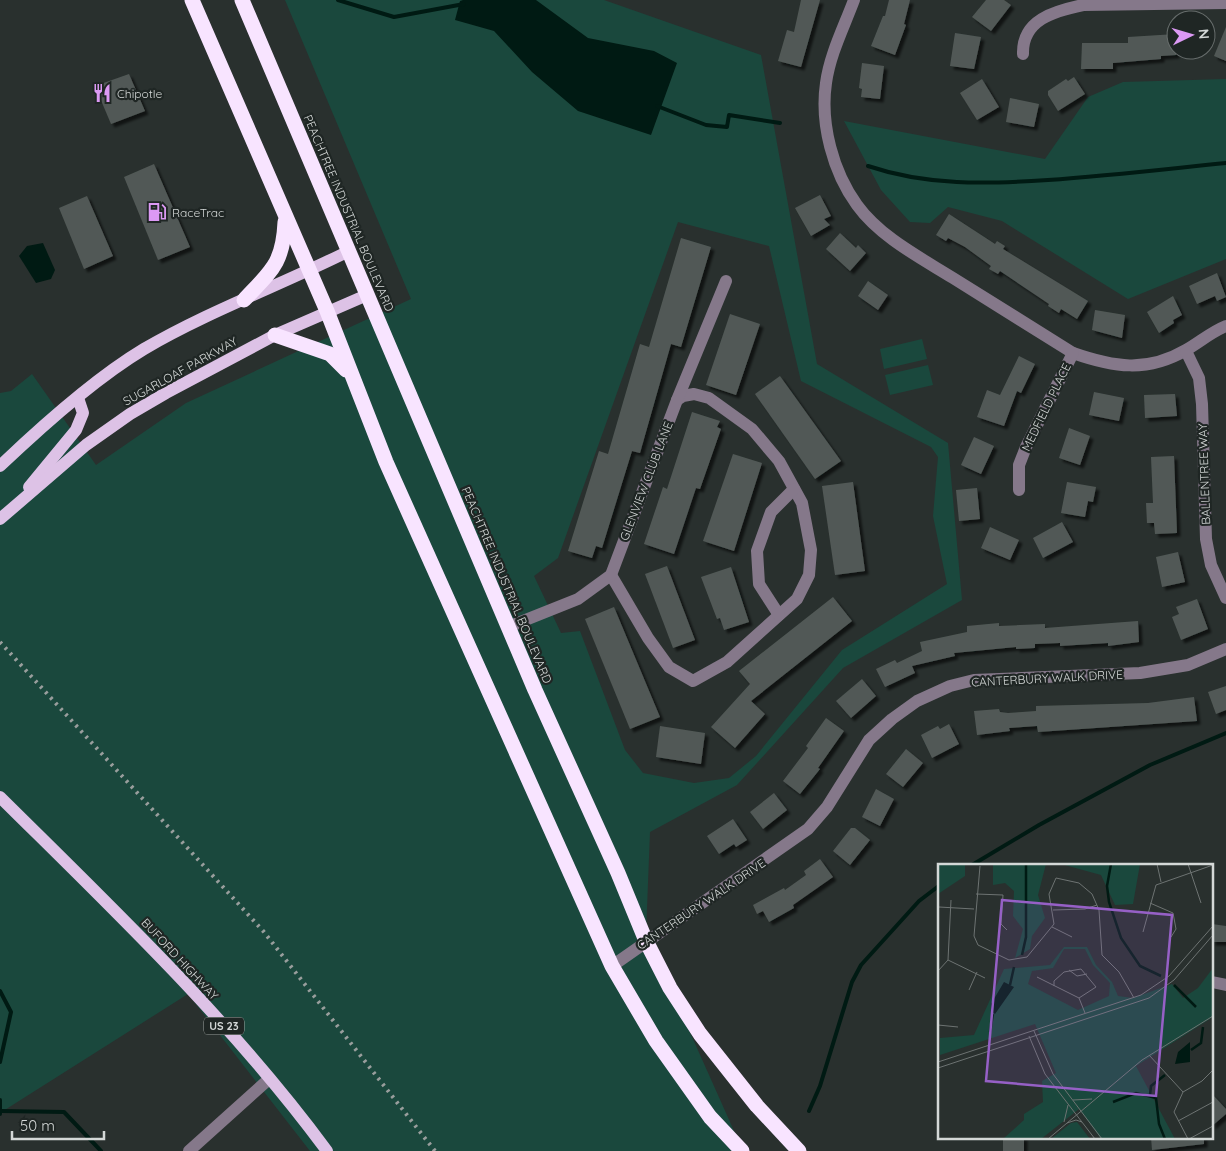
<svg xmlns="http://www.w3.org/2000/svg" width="1226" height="1151" font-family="Quicksand,sans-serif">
<defs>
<filter id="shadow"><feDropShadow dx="3.5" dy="3.5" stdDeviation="1" flood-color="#0009"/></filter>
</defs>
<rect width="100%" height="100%" fill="#29302e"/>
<g fill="#1a483d" fill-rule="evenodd">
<path d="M285,0H604L761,55L817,364L948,443L962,600L843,668L737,785L650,832L646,934L743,1151H310L188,994L0,1113V393L11,391L32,374L96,465L186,403L411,299ZM678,222L769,246L801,381L931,447L938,457L933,516L947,584L842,650L756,756L729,778L694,783L643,773L625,750L580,631L561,633L534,576L558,558Z"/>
<polygon points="1226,79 1226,259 1128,299 1002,221 948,207 930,223 910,222 881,190 844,121 1045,159 1088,97 1123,82"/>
<polygon points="922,339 927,359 884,369 880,349"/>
<polygon points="928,365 933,385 890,395 885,375"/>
</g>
<g fill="#001a13">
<polygon points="463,0 536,0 588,38 654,51 677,63 651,135 578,111 532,72 494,31 455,20 460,1"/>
<polygon points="43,243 55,270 51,279 36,283 19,256 27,246"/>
</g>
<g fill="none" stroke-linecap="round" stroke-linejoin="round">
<g stroke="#001a13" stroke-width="4">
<polyline points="338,0 394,17 464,4"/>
<polyline points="657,106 706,125 727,127 729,115 780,123"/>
<path d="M868,166C927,186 986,184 1048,180C1108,176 1167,169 1226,163"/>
<polyline points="972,865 1039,825 1150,765 1226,733"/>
<polyline points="0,991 11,1012 0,1062"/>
<polyline points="0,1100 0,1114"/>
<polyline points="1,1111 64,1112 101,1151"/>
<polyline points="809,1111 820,1086 852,982 861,965 919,901 940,885"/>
</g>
</g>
<g fill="#515956" filter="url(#shadow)">
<polygon points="801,0 820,0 801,67 778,61 787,30 794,32"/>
<polygon points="889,0 910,0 904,24 906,25 895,55 871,46 883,16 885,16"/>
<polygon points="986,0 1004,0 1011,5 991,31 972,17"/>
<polygon points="1226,27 1226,61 1214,56"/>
<polygon points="955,33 981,37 974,69 950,66"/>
<polygon points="1176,34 1176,55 1161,56 1161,59 1113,63 1113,69 1081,69 1082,43 1128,43 1128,37"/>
<polygon points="862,63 884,66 880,99 861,97 862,89 859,88"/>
<polygon points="129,74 145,111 111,124 95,86"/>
<polygon points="1074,77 1085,94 1058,111 1048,95 1048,91 1066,79 1068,81"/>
<polygon points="982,79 999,107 977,120 960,93"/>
<polygon points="1010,98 1039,104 1034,127 1006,122"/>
<polygon points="154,164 190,247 158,260 124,177"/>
<polygon points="820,195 831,216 824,219 830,225 811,236 795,208"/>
<polygon points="87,196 113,256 84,269 59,208"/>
<polygon points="949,214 995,244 997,241 1005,246 1003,249 1088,301 1077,319 1061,309 1059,313 1048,306 1049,304 1000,271 998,274 989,269 991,266 965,247 948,238 946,241 936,235"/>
<polygon points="840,233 856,248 858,245 866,253 850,271 826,249"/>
<polygon points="681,238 711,247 681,347 671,344 640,453 632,451 602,548 596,546 592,558 568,551 599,451 608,454 640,344 649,347"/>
<polygon points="1217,273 1226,297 1217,301 1215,296 1197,304 1189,286"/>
<polygon points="868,281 888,295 878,310 858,296"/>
<polygon points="1173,296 1182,315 1173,320 1174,323 1159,333 1147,312"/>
<polygon points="1095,310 1125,315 1122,338 1092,330"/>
<polygon points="730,314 760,324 736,395 706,385"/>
<polygon points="1019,356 1035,364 1021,393 1017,391 1004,426 977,417 987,390 1000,395"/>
<polygon points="780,376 841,461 815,479 755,394"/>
<polygon points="1094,392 1124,398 1119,421 1089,415"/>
<polygon points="1175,394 1177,416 1145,418 1144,395"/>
<polygon points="692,412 720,421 717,427 721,429 700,489 696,488 674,554 644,544 663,487 667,489"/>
<polygon points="1069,428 1090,436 1080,465 1059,458"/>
<polygon points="974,437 994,446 981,474 961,465"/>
<polygon points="733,454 762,463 734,551 703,541"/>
<polygon points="1174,456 1177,533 1155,534 1154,523 1147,523 1146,503 1153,503 1151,457"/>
<polygon points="853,482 865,571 835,575 822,486"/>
<polygon points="1067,482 1096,487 1093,502 1088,501 1085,517 1061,513"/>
<polygon points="977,488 980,519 959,521 956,490"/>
<polygon points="1062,522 1073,542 1043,558 1033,538"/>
<polygon points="990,527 1019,540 1010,560 981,548"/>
<polygon points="1178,552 1185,582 1162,587 1156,557"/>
<polygon points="667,566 695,640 673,648 645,574"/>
<polygon points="731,567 749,622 724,630 720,618 717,619 701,577"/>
<polygon points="833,597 852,621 751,701 765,714 735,748 711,727 750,684 739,671"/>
<polygon points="1197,599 1208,629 1181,640 1172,617 1179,614 1176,607"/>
<polygon points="614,607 660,717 630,729 585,619"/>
<polygon points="1138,621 1139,642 1108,646 1108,643 1060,646 1060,643 1035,644 1035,648 1016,649 1016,647 954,653 955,656 912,666 915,673 885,687 876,669 895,660 897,663 922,651 920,642 967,632 967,626 999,623 999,626 1045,624 1045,628"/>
<polygon points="862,679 876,696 851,718 836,701"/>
<polygon points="1226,686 1226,710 1216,714 1208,692"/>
<polygon points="1194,697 1197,721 1038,732 1037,726 1009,728 1010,731 977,735 974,711 999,709 1000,712 1008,713 1036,711 1036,706 1148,703"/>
<polygon points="826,718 844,731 818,768 820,769 800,794 783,781 808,748 806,746"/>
<polygon points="949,724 959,744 932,758 921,735 938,726 940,729"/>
<polygon points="660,726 705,733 701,764 656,757"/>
<polygon points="906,749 923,763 903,787 886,774"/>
<polygon points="876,789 894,799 880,826 862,817"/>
<polygon points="774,793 787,810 763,829 750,812"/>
<polygon points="733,819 747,840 736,847 734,844 719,854 707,836"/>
<polygon points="851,828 855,828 870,840 850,865 833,851"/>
<polygon points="820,859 833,877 793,905 794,908 769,922 763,911 757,914 753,905 784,888 785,890 806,875 804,871"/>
<polygon points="1212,924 1226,926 1226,942 1212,942"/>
<polygon points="1212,1094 1226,1109 1226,1114 1212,1126"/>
<rect x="1003" y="1137" width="21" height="14"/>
<polygon points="1151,1137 1204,1137 1204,1144 1152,1150"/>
</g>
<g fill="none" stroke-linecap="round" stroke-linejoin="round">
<g stroke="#85788a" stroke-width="12">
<path d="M854,0C844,27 830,54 826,83C820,124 833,172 857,205C880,237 921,258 953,278C993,303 1033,328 1073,353C1113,367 1147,373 1186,350C1200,342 1211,332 1226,326"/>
<path d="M1023,54C1022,20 1054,11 1083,5L1226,3"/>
<polyline points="1186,351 1199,378 1202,404 1206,539 1211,565 1226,598"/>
<polyline points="1019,490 1019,465 1026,447 1073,353"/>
<polyline points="611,575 648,638 669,667 693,681 727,662 797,599 809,575 811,550 802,503 779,461 752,429 709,398 694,394 683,396 677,400"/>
<polyline points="779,615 759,584 757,551 771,512 794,489"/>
<polyline points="508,627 578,599 611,575 677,400 726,281"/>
<polyline points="612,966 808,829 827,807 869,740 892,719 917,701 950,686 974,680 1140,673 1188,665 1226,649"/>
<polyline points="1212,982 1226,985"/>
<polyline points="189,1151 269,1079"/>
</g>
<g stroke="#ddc2e6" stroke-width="12">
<path d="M0,466C42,426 94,379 144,349C209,311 281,285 349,251"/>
<polyline points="29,487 76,430 83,413 78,398"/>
<polyline points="0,519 86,445 130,414 166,393 275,335 367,295"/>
<path d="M0,797C114,910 232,1022 327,1151"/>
</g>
<g stroke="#f8e4ff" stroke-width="15">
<polyline points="192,0 327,311 386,462 612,966 656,1041 710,1117 742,1151"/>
<polyline points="242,0 535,690 618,873 646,941 670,988 700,1034 757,1106 799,1151"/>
<path d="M244,300C271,271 283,264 285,222"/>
<polyline points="275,335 330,354 346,370"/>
</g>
<polyline stroke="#999e9d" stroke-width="4" stroke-dasharray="2.5 5" stroke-linecap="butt" points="0,642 264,932 435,1151"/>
</g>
<defs>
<g id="restaurant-bare" transform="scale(1.5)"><path d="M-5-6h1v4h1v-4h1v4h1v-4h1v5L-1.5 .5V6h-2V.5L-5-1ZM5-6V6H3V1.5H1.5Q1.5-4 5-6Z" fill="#dc99f4" stroke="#1f2624" stroke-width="2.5" paint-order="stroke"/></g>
<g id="fuel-bare" transform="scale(1.5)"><path d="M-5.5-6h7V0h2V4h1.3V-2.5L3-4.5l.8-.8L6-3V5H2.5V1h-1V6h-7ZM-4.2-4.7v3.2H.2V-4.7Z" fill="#dc99f4" stroke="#1f2624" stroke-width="2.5" paint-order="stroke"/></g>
</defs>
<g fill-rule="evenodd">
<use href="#restaurant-bare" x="102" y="93"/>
<use href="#fuel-bare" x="157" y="212"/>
</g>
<g text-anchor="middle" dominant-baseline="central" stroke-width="4.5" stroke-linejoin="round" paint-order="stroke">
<rect fill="#1f2624" stroke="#9ea3a1" stroke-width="1" x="204" y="1017.5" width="40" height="17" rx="4"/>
<g font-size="11" font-weight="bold" fill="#d4d8d7">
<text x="224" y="1026">US 23</text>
</g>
<g font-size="12" fill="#d4d8d7" stroke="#1f2624" text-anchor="start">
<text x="117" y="93">Chipotle</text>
<text x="172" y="212">RaceTrac</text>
</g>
<g font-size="12" fill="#d4d8d7" stroke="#1f2624">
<text transform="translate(349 213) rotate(67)">PEACHTREE INDUSTRIAL BOULEVARD</text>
<text transform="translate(180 371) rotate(-29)">SUGARLOAF PARKWAY</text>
<text transform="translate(1046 407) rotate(-64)">MEDFIELD PLACE</text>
<text transform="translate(1204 474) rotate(-92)">BALLENTREE WAY</text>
<text transform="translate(646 481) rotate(-69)">GLENVIEW CLUB LANE</text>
<text transform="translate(507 585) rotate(67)">PEACHTREE INDUSTRIAL BOULEVARD</text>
<text transform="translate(1047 678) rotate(-3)">CANTERBURY WALK DRIVE</text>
<text transform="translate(701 904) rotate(-34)">CANTERBURY WALK DRIVE</text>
<text transform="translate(180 959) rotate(47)">BUFORD HIGHWAY</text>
</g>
</g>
<g transform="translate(938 864)">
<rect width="275" height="275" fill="#29302e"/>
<path d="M0,0H27V12L0,30ZM55,0H108L100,31L107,54L94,72L92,85L77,94L85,65L75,52L76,27L67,19L55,21ZM123,0H202L195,40L177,41L163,11ZM126,83H149L158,101L174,118L180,132L195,134L234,120L245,134L260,124L275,104V153L198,202L237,275H163L141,245L103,275H65L86,256V250L105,238L104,217L118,209L97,160L2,191V174L36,171L66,105L112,101ZM126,85H147L155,101L172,119L171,132L140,146L90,120L94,107L115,104ZM139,258L152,275H113L133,259Z" fill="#1a483d" fill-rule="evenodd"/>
<path d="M66,118L76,123L57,150L53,147V140ZM252,178V198L237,200L240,188Z" fill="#001a13"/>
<path fill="none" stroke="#001a13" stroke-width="2.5" d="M173,0L169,22L171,38L183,74L202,102L223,112M84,91L88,73V0M72,121L76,103M236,121L258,143M52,168L55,150M253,186L263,179L265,163M212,231L213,222L227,211M175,238L198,229L218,234L221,260L227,275"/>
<path fill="none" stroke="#6d7372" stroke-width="1" d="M219,0L223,18M250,0L263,39M42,2L36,72L40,81L71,96L89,93L116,60L111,30L118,14L141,19L154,30L161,46L164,91L181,108L196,134M38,30L65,31L63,60L69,66M212,39L235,49L238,65L233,73M1,43L36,45M115,46L147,45L159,41M114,63L134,73M205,68L218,21L275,1M10,96L47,114M131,106L139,112L149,110M0,107L10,96L13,36M99,113L141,134L147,149M116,122V117L126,108L143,105L158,123L141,134M31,126L39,108M0,161L20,163M96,167L115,210L164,275M91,172L107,210L157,275M211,191L245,228M0,198L203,131L231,112L275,62M0,204L211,134L236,116L275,71M245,228L236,248L250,275M245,228L264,217L275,206M135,236L154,235M240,257L275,238M126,258L130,241M129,259L138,256L144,258M110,275L204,196L275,152M251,275L275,262"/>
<path fill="#9660c6" fill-opacity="0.15" stroke="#9660c6" stroke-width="2.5" d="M64,36L234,51L218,232L48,217Z"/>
<rect width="275" height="275" fill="none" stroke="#d4d8d7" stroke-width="2.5"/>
</g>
<g transform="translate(1191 35) rotate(85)"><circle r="24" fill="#1f2624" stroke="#676d6c"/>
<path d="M0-4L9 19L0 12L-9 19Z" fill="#dc99f4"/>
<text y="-8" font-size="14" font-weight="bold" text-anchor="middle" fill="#d4d8d7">N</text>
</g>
<path d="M12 1131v8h92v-8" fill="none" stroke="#d4d8d7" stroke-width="2.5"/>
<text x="20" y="1131" font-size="15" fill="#d4d8d7" stroke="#1f2624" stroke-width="4" paint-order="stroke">50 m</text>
</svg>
